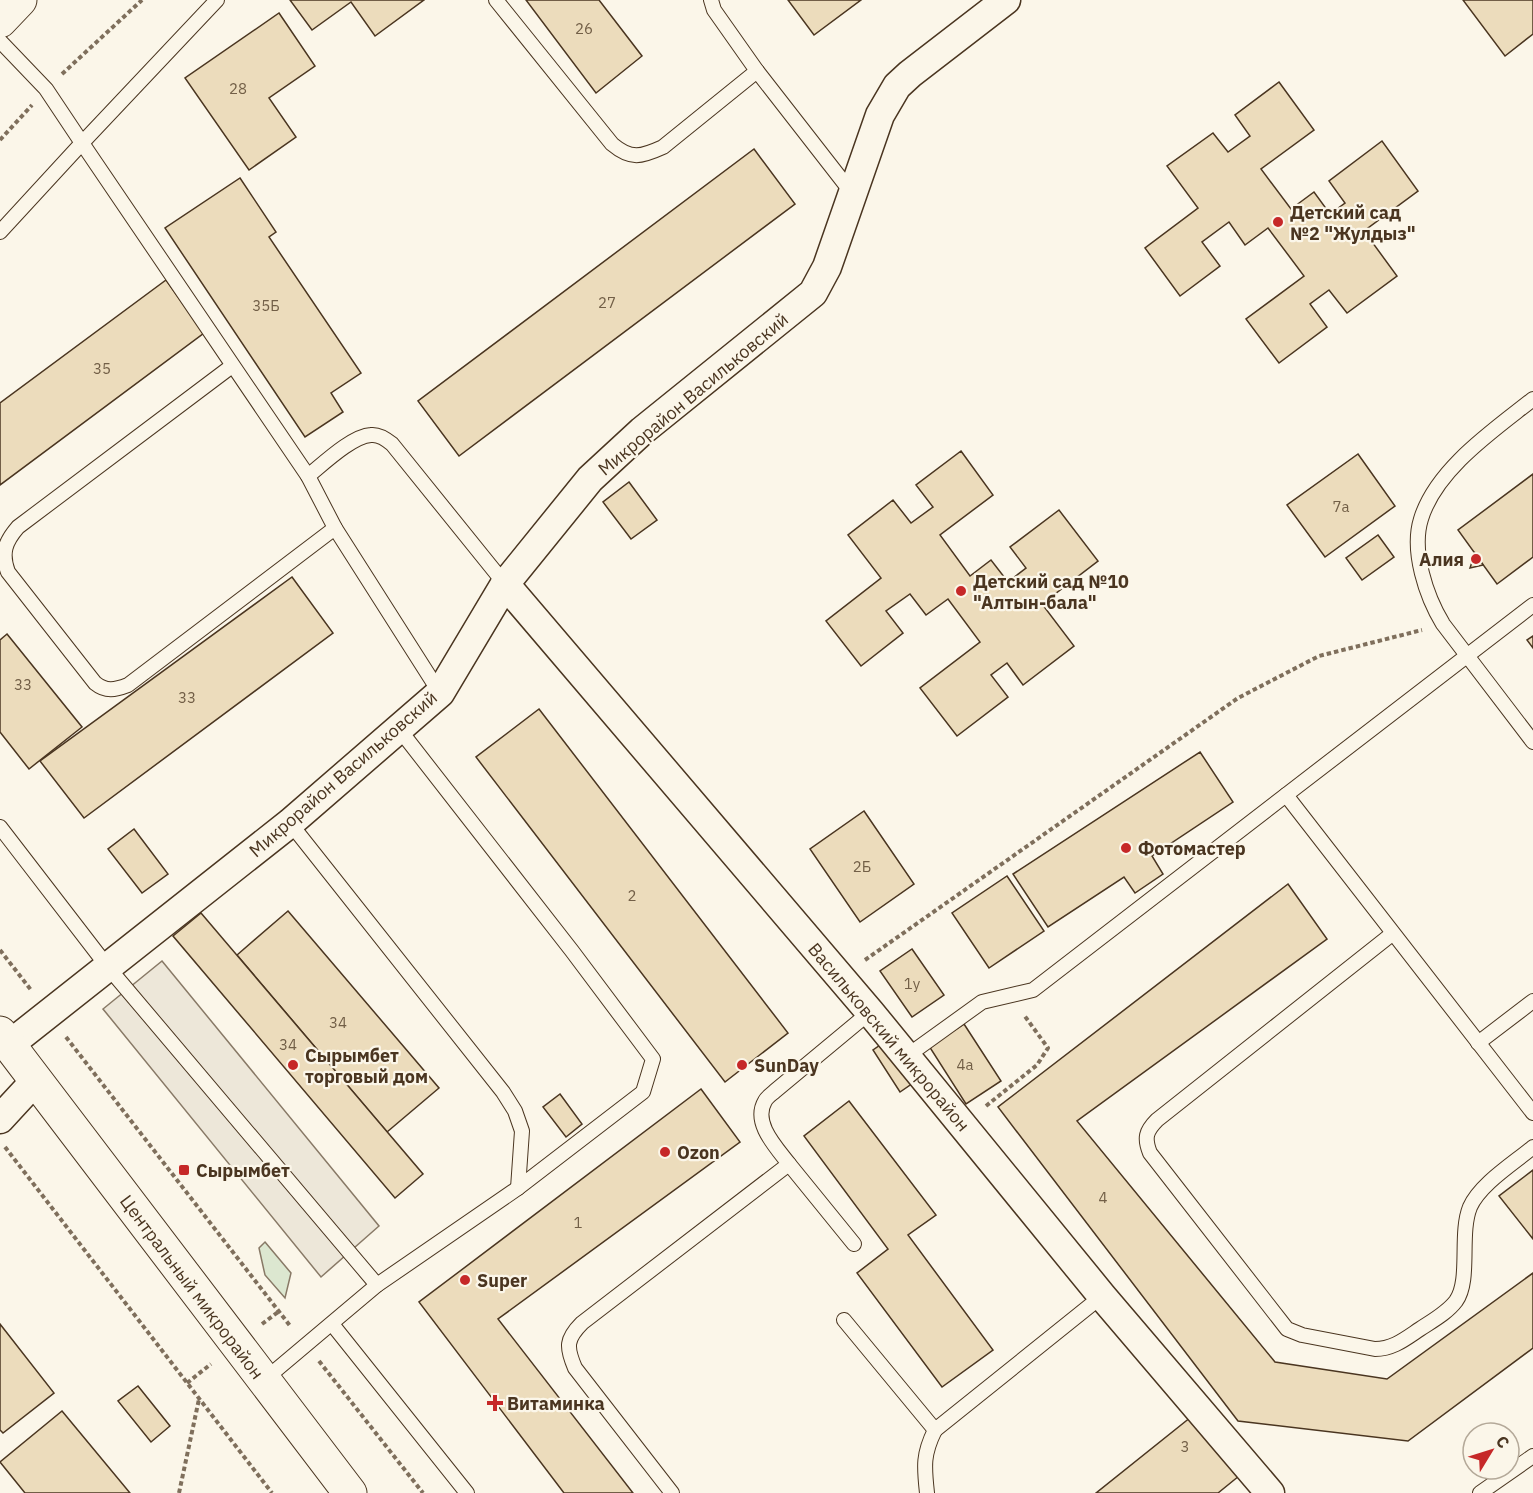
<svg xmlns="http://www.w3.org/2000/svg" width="1533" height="1493" font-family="'IBM Plex Sans',sans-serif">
<rect width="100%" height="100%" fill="#fbf6e9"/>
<polygon fill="#dce7d0" stroke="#887966" stroke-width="1.5" points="265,1242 291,1273 285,1298 265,1275 259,1248"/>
<polygon fill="#ede7d9" stroke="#887966" stroke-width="1.5" points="162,961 379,1226 321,1277 103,1009"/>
<g fill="#ecdcbc" stroke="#4a3520" stroke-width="1.5">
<polygon points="290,0 424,0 375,36 351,2 312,30"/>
<polygon points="526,0 599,0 642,56 596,93"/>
<polygon points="788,0 861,0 814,35"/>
<polygon points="1463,0 1533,0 1533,34 1505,56"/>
<polygon points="279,13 315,66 269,98 296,137 249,170 185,78"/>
<polygon points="1279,82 1314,130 1261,169 1291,209 1314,192 1330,214 1345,203 1329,181 1382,141 1418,191 1364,231 1397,276 1347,313 1329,290 1310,304 1327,327 1279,363 1246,319 1304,276 1268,228 1245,245 1229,222 1202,242 1220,266 1180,296 1145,248 1198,208 1167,166 1213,133 1228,152 1250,136 1235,115"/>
<polygon points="754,149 795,204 459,456 418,401"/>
<polygon points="240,178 276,232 269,237 361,373 331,393 343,412 305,437 165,228"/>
<polygon points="166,280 204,333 0,485 0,403"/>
<polygon points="961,451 993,495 940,535 970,576 991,560 1008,582 1026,568 1010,547 1059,510 1098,561 1042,604 1074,646 1023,685 1007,663 991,675 1008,697 957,736 920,688 980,642 948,599 926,615 910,594 886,611 903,633 861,666 826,621 881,578 848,535 893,500 911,523 933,507 916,485"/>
<polygon points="1358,454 1395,506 1325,557 1287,505"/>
<polygon points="1533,474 1533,557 1497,584 1458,530"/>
<polygon points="629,482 657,520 631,539 603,502"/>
<polygon points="1378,535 1394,557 1362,580 1346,558"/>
<polygon points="1475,553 1483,565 1470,568"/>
<polygon points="292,577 333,633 84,818 40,761"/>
<polygon points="7,634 82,727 29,769 0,732 0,640"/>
<polygon points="1533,636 1533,648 1527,640"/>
<polygon points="539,709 788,1033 725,1082 476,757"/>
<polygon points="1200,752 1233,802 1152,856 1163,874 1135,893 1124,877 1048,927 1013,874"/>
<polygon points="864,811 914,884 860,922 810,849"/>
<polygon points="134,829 168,874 142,893 108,849"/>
<polygon points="1007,876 1044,931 989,968 952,913"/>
<polygon points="1288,884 1327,939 1077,1121 1275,1362 1387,1379 1533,1273 1533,1348 1408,1441 1238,1421 998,1107"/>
<polygon points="288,911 439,1088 387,1132 237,955"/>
<polygon points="201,913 423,1174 395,1198 173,936"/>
<polygon points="912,949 944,995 912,1017 880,971"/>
<polygon points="964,1024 1001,1081 966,1104 929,1046"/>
<polygon points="886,1041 913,1083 900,1092 873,1050"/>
<polygon points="701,1089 740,1142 498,1319 633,1493 564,1493 419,1302"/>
<polygon points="560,1094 582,1124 566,1137 543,1107"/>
<polygon points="849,1101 936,1215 908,1235 993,1350 942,1387 857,1273 888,1249 804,1136"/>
<polygon points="1533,1170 1533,1239 1499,1196"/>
<polygon points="0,1324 54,1393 3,1433 0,1430"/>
<polygon points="138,1386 170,1426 151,1442 118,1401"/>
<polygon points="62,1411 130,1493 25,1493 0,1462"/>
<polygon points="1191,1417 1239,1476 1218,1493 1096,1493"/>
</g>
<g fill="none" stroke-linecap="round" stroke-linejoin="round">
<g stroke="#4a3520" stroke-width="16">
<g id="service">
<path d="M496,0L612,144C631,160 641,157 663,147L757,71L852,193"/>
<polyline points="711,0 714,10 757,71"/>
<polyline points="0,41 46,89 82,143 217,0"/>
<polyline points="0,232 82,143 308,476 335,528 440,693"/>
<path d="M232,366L18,527C5,542 1,553 8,572L95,683C106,692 115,690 128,685L335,528"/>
<path d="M1533,399C1494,430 1436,469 1421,519C1411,551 1426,596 1443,624L1533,742"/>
<path d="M308,476C323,464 352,436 371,435C379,434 386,439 392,444L505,584"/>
<polyline points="1533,605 1286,795 1533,1113"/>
<polyline points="290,823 503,1092 515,1111 522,1131 518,1188"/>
<polyline points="0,827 107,966 377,1285"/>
<path d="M1392,934L1157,1120C1146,1131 1144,1138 1150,1153L1287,1329L1302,1335L1375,1349C1393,1349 1405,1339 1420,1329C1432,1321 1447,1313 1456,1301C1471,1280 1459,1234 1470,1207C1480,1184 1514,1163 1533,1147"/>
<polyline points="1478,1043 1533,1001"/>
<polyline points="907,1056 982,1002 1033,990 1286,795"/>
<polyline points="789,1164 854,1244"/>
<polyline points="844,1320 935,1430 1102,1296"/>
<polyline points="332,1324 467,1493"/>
<polyline points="263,1381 377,1285 518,1188 643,1092 653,1059 572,951 399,729"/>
<path d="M672,1493L575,1368C566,1347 566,1339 582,1323L789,1164C777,1148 752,1123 765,1101C767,1097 772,1094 775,1091L870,1012"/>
<path d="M927,1493C924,1466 923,1454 935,1430"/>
<polyline points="1480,1493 1533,1456"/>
</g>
</g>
<g stroke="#4a3520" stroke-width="31">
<g id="minor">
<polyline points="505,584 870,1012 1102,1296 1270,1493"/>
<polyline points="9,1045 290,823 440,693 505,584 590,479 642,431 813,293 827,267 880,115 897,86 910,74 1006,0"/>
<polyline points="0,1119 35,1081"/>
</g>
</g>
<g stroke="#4a3520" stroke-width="35">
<polyline id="tertiary" points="0,21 20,0"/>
</g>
<g stroke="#4a3520" stroke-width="35">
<polyline id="secondary" points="0,1033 350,1493"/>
</g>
<g stroke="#7f6f5c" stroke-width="4" stroke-dasharray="4.5 3" stroke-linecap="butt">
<polyline points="62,74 142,0"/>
<polyline points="0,140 32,105"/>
<polyline points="0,950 31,990"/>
<polyline points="865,960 1238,698 1319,656 1422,630"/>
<polyline points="66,1037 291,1327"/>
<polyline points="986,1106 1037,1065 1048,1048 1024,1015"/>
<polyline points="5,1147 272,1493"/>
<polyline points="262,1324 278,1312"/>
<polyline points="319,1361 423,1493"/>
<polyline points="187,1383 211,1364"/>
<polyline points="179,1493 199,1399"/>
</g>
<use href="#service" stroke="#fbf6e9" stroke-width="14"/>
<use href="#minor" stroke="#fbf6e9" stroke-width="28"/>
<use href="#tertiary" stroke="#fbf6e9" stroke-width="33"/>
<use href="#secondary" stroke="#fbf6e9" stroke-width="33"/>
</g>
<g fill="#c62828" stroke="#fbf6e9" stroke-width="2">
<circle cx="1278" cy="222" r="6"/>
<circle cx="1476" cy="559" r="6"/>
<circle cx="961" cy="591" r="6"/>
<circle cx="1126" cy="848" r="6"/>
<circle cx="293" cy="1065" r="6"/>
<circle cx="742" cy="1065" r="6"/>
<circle cx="665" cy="1152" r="6"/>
<rect x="178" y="1164" width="12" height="12" rx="3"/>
<circle cx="465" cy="1280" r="6"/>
<path d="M492 1394h6v6h6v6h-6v6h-6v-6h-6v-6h6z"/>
</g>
<g text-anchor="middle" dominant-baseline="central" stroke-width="4.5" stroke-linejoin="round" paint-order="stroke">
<g font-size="15" fill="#725f47">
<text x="584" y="28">26</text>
<text x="238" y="88">28</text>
<text x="607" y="302">27</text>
<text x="266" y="305">35Б</text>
<text x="102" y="368">35</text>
<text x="1341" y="506">7а</text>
<text x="23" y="684">33</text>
<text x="187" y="697">33</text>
<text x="862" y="866">2Б</text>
<text x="632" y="895">2</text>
<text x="912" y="983">1у</text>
<text x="338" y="1022">34</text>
<text x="288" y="1044">34</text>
<text x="965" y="1064">4а</text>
<text x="1103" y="1197">4</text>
<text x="578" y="1222">1</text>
<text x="1185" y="1446">3</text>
</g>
<g font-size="18" font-weight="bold" fill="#4a3520" stroke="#fbf6e9" text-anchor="start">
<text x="1290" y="212">Детский сад<tspan x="1290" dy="21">№2 "Жулдыз"</tspan></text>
<text x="1464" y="559" text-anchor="end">Алия</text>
<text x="973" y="581">Детский сад №10<tspan x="973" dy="21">"Алтын-бала"</tspan></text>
<text x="1138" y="848">Фотомастер</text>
<text x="305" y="1055">Сырымбет<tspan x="305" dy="21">торговый дом</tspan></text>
<text x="754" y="1065">SunDay</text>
<text x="677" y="1152">Ozon</text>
<text x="196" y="1170">Сырымбет</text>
<text x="477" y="1280">Super</text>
<text x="507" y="1403">Витаминка</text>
</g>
<g font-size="18" fill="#4a3520" stroke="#fbf6e9">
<text transform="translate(693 394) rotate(-40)">Микрорайон Васильковский</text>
<text transform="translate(343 774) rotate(-41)">Микрорайон Васильковский</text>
<text transform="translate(889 1037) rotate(50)">Васильковский микрорайон</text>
<text transform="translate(192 1287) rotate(53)">Центральный микрорайон</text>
</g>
</g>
<g transform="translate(1491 1451) rotate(52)"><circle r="28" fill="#fbf6e9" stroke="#b4a999" stroke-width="1.5"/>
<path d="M0-4.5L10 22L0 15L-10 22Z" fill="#c62828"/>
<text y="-9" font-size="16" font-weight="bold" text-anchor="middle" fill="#4a3520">С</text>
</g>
</svg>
